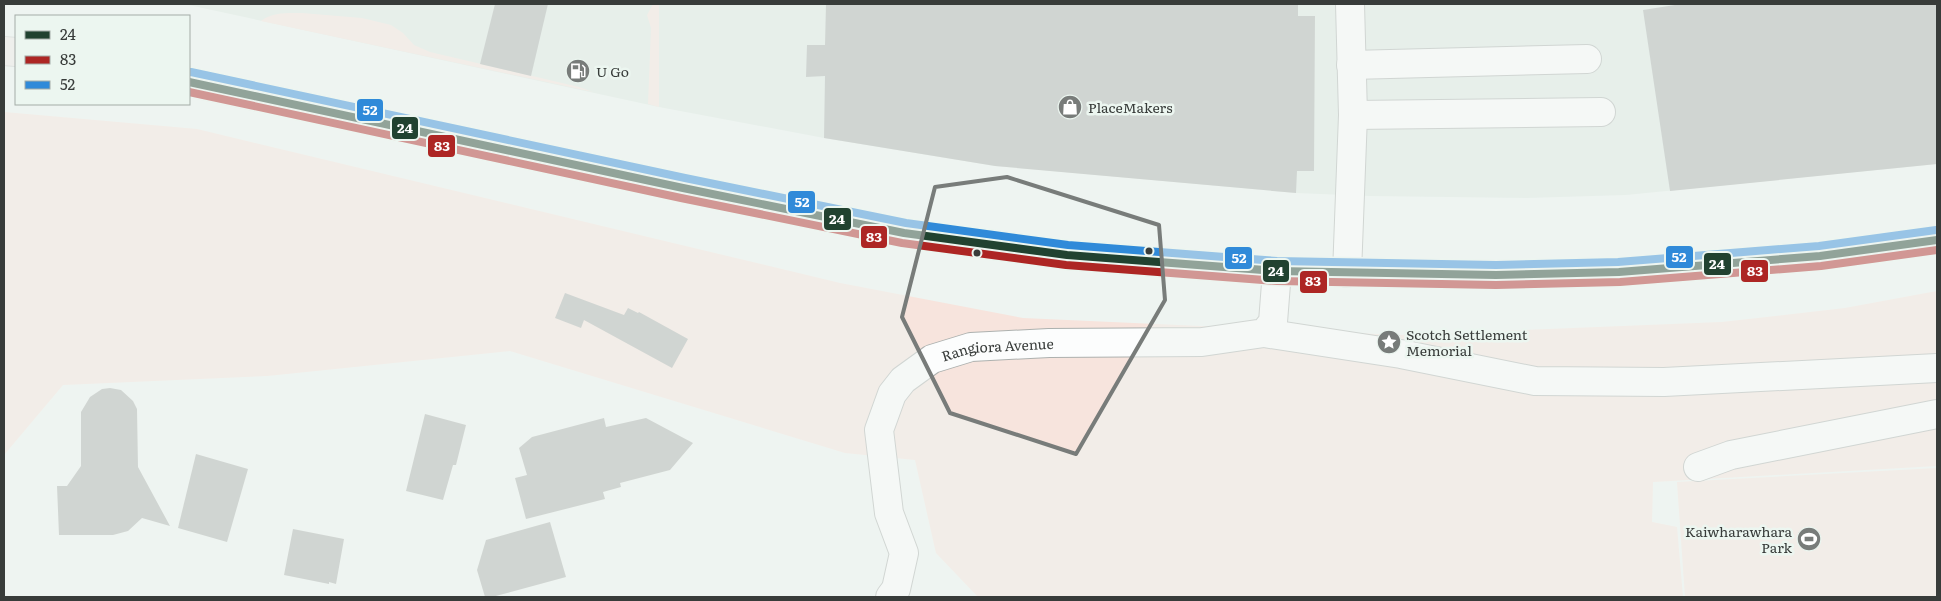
<svg xmlns="http://www.w3.org/2000/svg" width="1941" height="601" font-family="Literata,serif">
<rect width="100%" height="100%" fill="#eef4f1"/>
<polygon fill="#dde9e3" points="184,4 1937,4 1937,164 1626,195 1527,198 1369,196 1296,193 1108,176 995,166 824,138 659,107"/>
<g fill="#f7e4dd">
<polygon points="653,4 659,4 659,107 648,104 651,28 647,15"/>
<path d="M302,13L362,18L391,25L403,33L414,45L430,52L579,87L593,92L261,21C272,12 288,13 302,13Z"/>
<polygon points="4,112 197,129 840,283 1023,318 1399,335 1722,322 1845,308 1937,291 1937,466 1653,482 1652,522 1677,527 1683,597 978,597 936,553 915,460 845,453 510,351 267,376 63,385 4,455"/>
<polygon points="1937,468 1937,597 1685,597 1677,482"/>
</g>
<g fill="#acb0ae">
<polygon points="495,4 548,4 531,76 480,64"/>
<polygon points="826,4 1298,4 1298,16 1315,16 1314,171 1297,171 1296,193 995,166 824,138 825,76 806,77 807,45 825,45"/>
<polygon points="1681,4 1937,4 1937,164 1670,191 1643,10"/>
<polygon points="565,293 624,315 628,308 638,313 639,312 688,339 672,368 584,320 581,328 555,318"/>
<polygon points="110,388 121,390 133,401 137,409 138,467 170,526 142,518 128,531 113,535 59,535 57,486 67,486 81,466 81,412 90,397 102,389"/>
<polygon points="425,414 466,425 456,465 453,465 443,500 406,491"/>
<polygon points="604,418 606,427 646,418 693,443 670,470 620,483 621,487 603,492 605,499 526,519 515,478 527,475 519,448 532,437"/>
<polygon points="196,454 248,469 227,542 178,528"/>
<polygon points="550,522 566,577 492,597 485,597 477,570 486,540"/>
<polygon points="293,529 344,539 336,584 329,582 329,584 284,575"/>
</g>
<g fill="none" stroke-linecap="round" stroke-linejoin="round">
<g stroke="#adb1af" stroke-width="30">
<g id="minor">
<polyline points="1351,65 1587,59"/>
<polyline points="1353,115 1601,112"/>
<polyline points="1347,273 1353,115 1350,4"/>
<polyline points="1264,333 1401,354 1535,381 1664,382 1937,368"/>
<polyline points="1698,467 1731,455 1937,414"/>
<path id="s1" d="M890,597L896,589L904,553L889,513L879,430L892,394L903,380L932,359L971,347L1049,343L1202,342L1264,333L1273,322L1277,271"/>
</g>
</g>
<g stroke="#cdd0cf" stroke-width="30">
<g id="major">
<polyline points="4,51 16,52"/>
<polyline points="189,82 683,188 904,233 1067,255 1277,271 1496,275 1619,272 1820,256 1937,240"/>
</g>
</g>
<use href="#minor" stroke="#fcfdfd" stroke-width="28"/>
<use href="#major" stroke="#eee9e7" stroke-width="28"/>
<g stroke="#ecf6f0" stroke-width="11">
<polyline id="bus-1" points="189,82 683,188 904,233 1067,255 1277,271 1496,275 1619,272 1820,256 1937,240"/>
</g>
<g stroke="#ecf6f0" stroke-width="11">
<polyline id="bus-2" points="189,92 681,198 902,243 1066,265 1277,281 1496,285 1620,282 1821,266 1937,250"/>
</g>
<g stroke="#ecf6f0" stroke-width="11">
<polyline id="bus-3" points="191,72 685,178 906,223 1068,245 1277,261 1496,265 1618,262 1819,246 1936,230"/>
</g>
<use href="#bus-1" stroke="#214230" stroke-width="8"/>
<use href="#bus-2" stroke="#ad2624" stroke-width="8"/>
<use href="#bus-3" stroke="#308ad9" stroke-width="8"/>
</g>
<path d="M0 0H1941V601H0ZM1007,177L1159,225L1165,300L1076,454L950,413L902,317L935,187Z" fill="#eef4f1" fill-opacity=".55" fill-rule="evenodd"/>
<path fill="none" stroke="#787c7a" stroke-width="4" stroke-linejoin="round" d="M1007,177L1159,225L1165,300L1076,454L950,413L902,317L935,187Z"/>
<defs>
<g id="fuel-disc" transform="scale(1.25)"><circle r="9.5" fill="#787c7a" stroke="#ecf6f0"/><path d="M-5.5-6h7V0h2V4h1.3V-2.5L3-4.5l.8-.8L6-3V5H2.5V1h-1V6h-7ZM-4.2-4.7v3.2H.2V-4.7Z" fill="#fff"/></g>
<g id="shop-disc" transform="scale(1.25)"><circle r="9.5" fill="#787c7a" stroke="#ecf6f0"/><path d="M-5-2.5h2.3a2.7 3.5 0 0 1 5.4 0H5L5.5 6h-11ZM-1.5-2.5h3a1.5 2.3 0 0 0-3 0Z" fill="#fff"/></g>
<g id="sight-disc" transform="scale(1.25)"><circle r="9.5" fill="#787c7a" stroke="#ecf6f0"/><path d="M0-6L1.8-2.2L6-1.7L2.9 1.2L3.7 5.4L0 3.3L-3.7 5.4L-2.9 1.2L-6-1.7L-1.8-2.2Z" fill="#fff"/></g>
<g id="stadium-disc" transform="scale(1.25)"><circle r="9.5" fill="#787c7a" stroke="#ecf6f0"/><path d="M0-5a6.5 5 0 1 0 0 10a6.5 5 0 1 0 0-10ZM-3.5-1.8h7v3.6h-7Z" fill="#fff"/></g>
</defs>
<g fill-rule="evenodd">
<use href="#fuel-disc" x="578" y="71"/>
<use href="#shop-disc" x="1070" y="107"/>
<use href="#sight-disc" x="1389" y="342"/>
<use href="#stadium-disc" x="1809" y="539"/>
</g>
<g fill="#383c3a" stroke="#ecf6f0" stroke-width="2">
<circle cx="1149" cy="251" r="4.5"/>
<circle cx="977" cy="253" r="4.5"/>
</g>
<g text-anchor="middle" dominant-baseline="central" stroke-width="5" stroke-linejoin="round" paint-order="stroke">
<g font-size="14" fill="#383c3a" stroke="#ecf6f0" text-anchor="start">
<text x="596" y="71">U Go</text>
<text x="1088" y="107">PlaceMakers</text>
<text x="1406" y="334">Scotch Settlement<tspan x="1406" dy="16">Memorial</tspan></text>
<text x="1792" y="531" text-anchor="end">Kaiwharawhara<tspan x="1792" dy="16">Park</tspan></text>
</g>
<g font-size="14" fill="#383c3a" stroke="#ecf6f0">
<text stroke="none"><textPath href="#s1" startOffset="332">Rangiora Avenue</textPath></text>
</g>
</g>
<g stroke="#ecf6f0" stroke-width="2">
<rect x="356" y="98" width="28" height="24" rx="5" fill="#308ad9"/>
<rect x="391" y="116" width="28" height="24" rx="5" fill="#214230"/>
<rect x="427" y="134" width="29" height="24" rx="5" fill="#ad2624"/>
<rect x="787" y="190" width="29" height="24" rx="5" fill="#308ad9"/>
<rect x="823" y="207" width="29" height="24" rx="5" fill="#214230"/>
<rect x="860" y="225" width="28" height="24" rx="5" fill="#ad2624"/>
<rect x="1665" y="245" width="29" height="24" rx="5" fill="#308ad9"/>
<rect x="1224" y="246" width="29" height="24" rx="5" fill="#308ad9"/>
<rect x="1703" y="252" width="29" height="24" rx="5" fill="#214230"/>
<rect x="1262" y="259" width="28" height="24" rx="5" fill="#214230"/>
<rect x="1740" y="259" width="29" height="24" rx="5" fill="#ad2624"/>
<rect x="1299" y="270" width="29" height="24" rx="5" fill="#ad2624"/>
</g>
<g font-size="14" text-anchor="middle" font-weight="bold" fill="#fff">
<text x="370" y="115">52</text>
<text x="405" y="133">24</text>
<text x="442" y="151">83</text>
<text x="802" y="207">52</text>
<text x="837" y="224">24</text>
<text x="874" y="242">83</text>
<text x="1679" y="262">52</text>
<text x="1239" y="263">52</text>
<text x="1717" y="269">24</text>
<text x="1276" y="276">24</text>
<text x="1755" y="276">83</text>
<text x="1313" y="286">83</text>
</g>
<rect width="1941" height="601" fill="none" stroke="#383c3a" stroke-width="10"/>
<rect x="15" y="15" width="175" height="90" fill="#ecf6f0" stroke="#a4aca7"/>
<rect x="25" y="31" width="25" height="8" fill="#214230" stroke="#a4aca7"/>
<text x="60" y="40" font-size="15" fill="#383c3a">24</text>
<rect x="25" y="56" width="25" height="8" fill="#ad2624" stroke="#a4aca7"/>
<text x="60" y="65" font-size="15" fill="#383c3a">83</text>
<rect x="25" y="81" width="25" height="8" fill="#308ad9" stroke="#a4aca7"/>
<text x="60" y="90" font-size="15" fill="#383c3a">52</text>
</svg>
